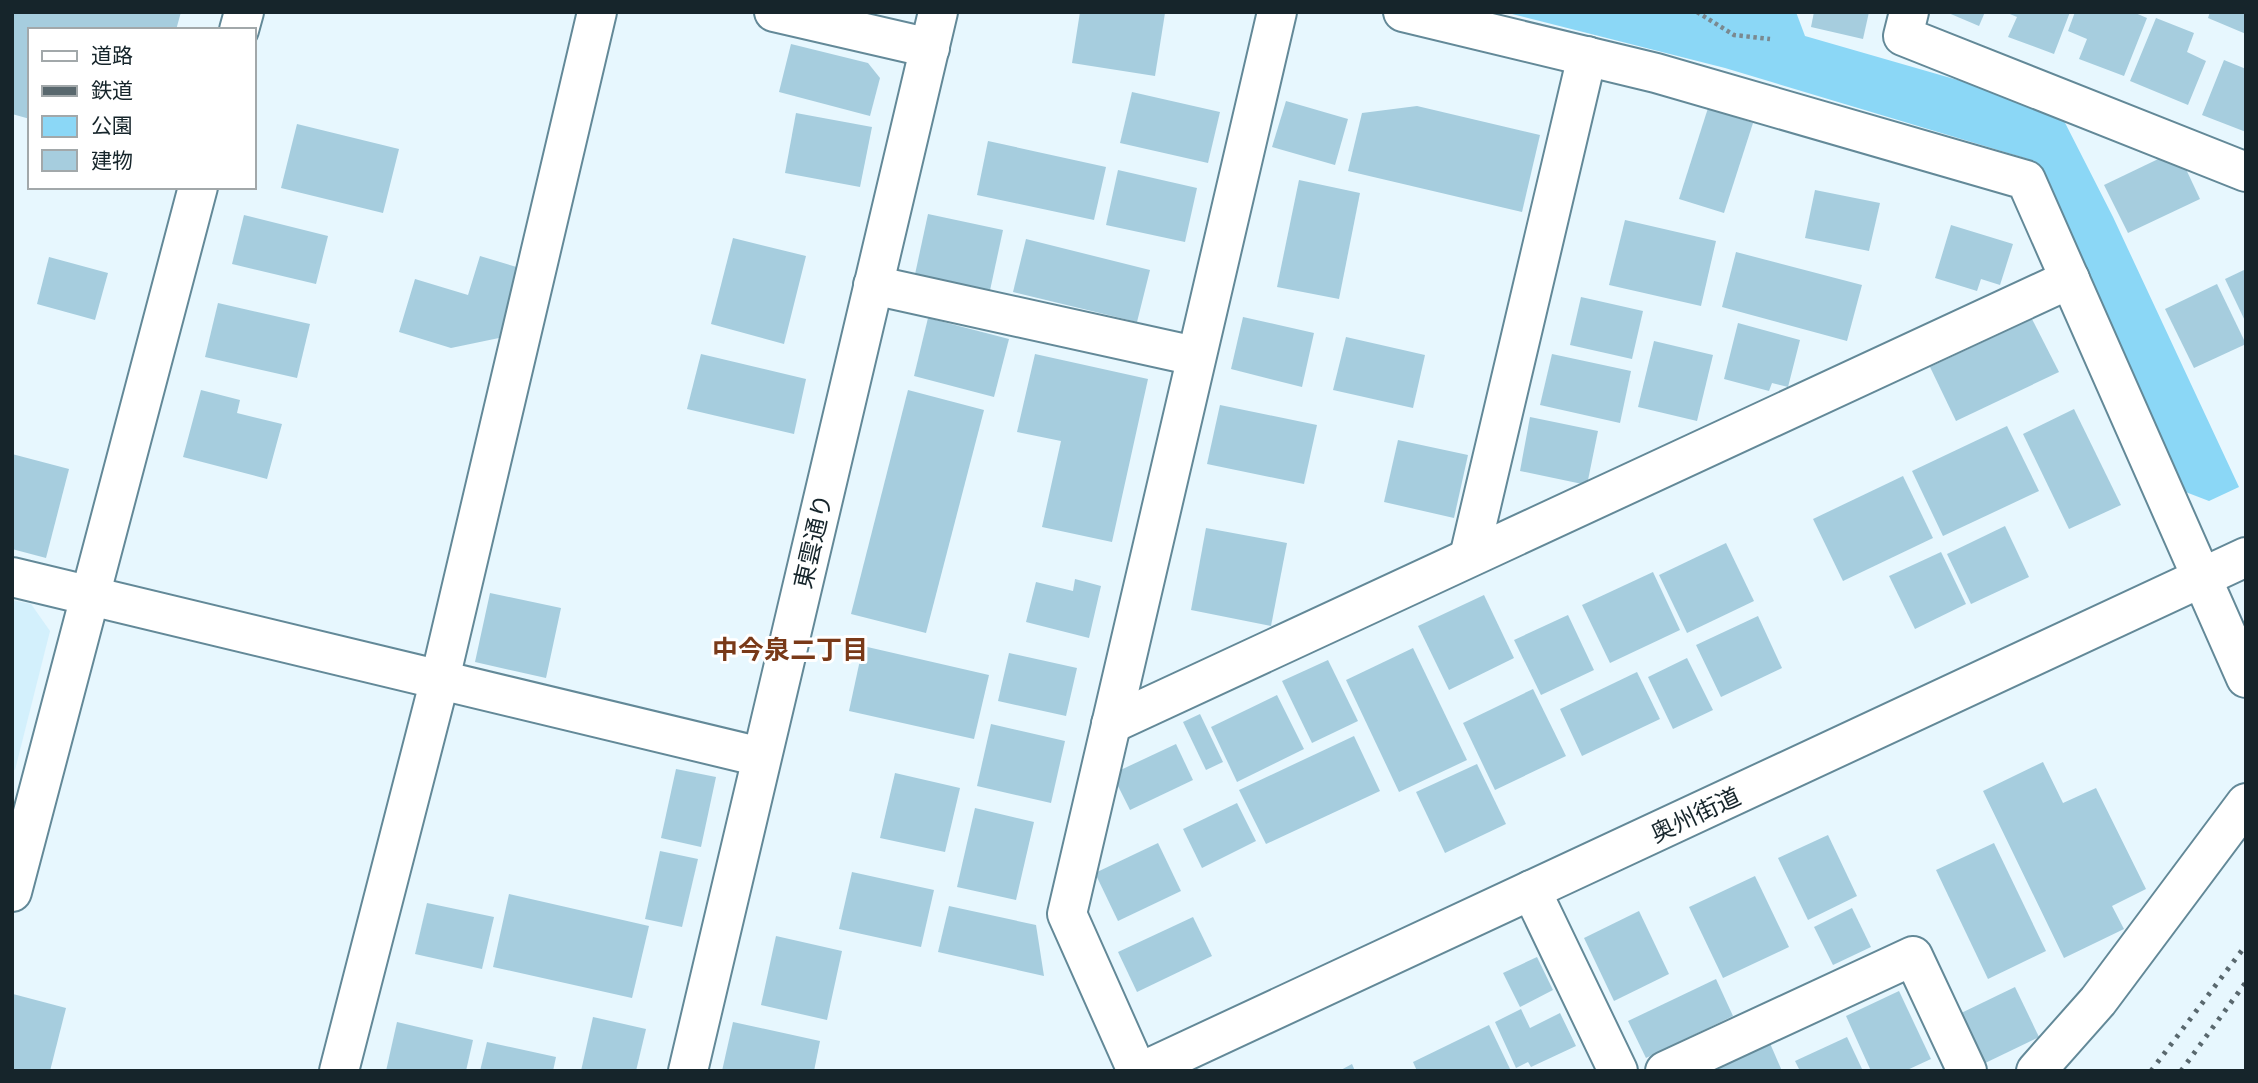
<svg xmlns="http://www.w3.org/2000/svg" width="2258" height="1083" font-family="Lato,'Noto Sans JP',sans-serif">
<rect width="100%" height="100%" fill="#e7f7fe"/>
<polygon fill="#d3f0fc" points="12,600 31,604 50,631 15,770 12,769"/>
<polygon fill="#8bd7f6" points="1504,12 1796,12 1805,36 2058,109 2113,217 2239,487 2209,501 2183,491 2028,159 1725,68"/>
<g fill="#a6cdde">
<polygon points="12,12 181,12 176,30 30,30 30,119 12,114"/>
<polygon points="1080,12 1165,13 1155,76 1072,63"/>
<polygon points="1814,12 1869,12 1863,39 1811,27"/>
<polygon points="1946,12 1985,12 1979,26"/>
<polygon points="2005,12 2070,12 2054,54 2008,37 2017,17"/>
<polygon points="2075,12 2133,12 2147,18 2124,76 2079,59 2087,39 2068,31"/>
<polygon points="2210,12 2246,12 2246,34 2208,18"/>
<polygon points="2156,18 2194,33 2187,52 2206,61 2188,105 2130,81"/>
<polygon points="791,44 868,63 880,78 870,116 779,92"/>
<polygon points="2224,60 2246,69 2246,132 2202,115"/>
<polygon points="1132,92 1220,112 1208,163 1120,143"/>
<polygon points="1286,101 1348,119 1335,165 1272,147"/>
<polygon points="1417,106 1540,135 1522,212 1348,171 1362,113"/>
<polygon points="1708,108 1753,123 1724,213 1679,199"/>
<polygon points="796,113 872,127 860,187 785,173"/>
<polygon points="297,124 399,149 383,213 281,188"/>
<polygon points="988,141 1106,167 1094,220 977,195"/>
<polygon points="2177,150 2200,199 2128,233 2104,185"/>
<polygon points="1118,170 1197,188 1185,242 1106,225"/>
<polygon points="1299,180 1360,193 1339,299 1277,287"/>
<polygon points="1815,190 1880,203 1869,251 1805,238"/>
<polygon points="928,214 1003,230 989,295 914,279"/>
<polygon points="244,215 328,236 316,284 232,264"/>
<polygon points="1625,220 1716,241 1701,306 1609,285"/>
<polygon points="1951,225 2013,244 2000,285 1981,279 1977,291 1935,278"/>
<polygon points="733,238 806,256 784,344 711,324"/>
<polygon points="1026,239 1150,270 1137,322 1013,292"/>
<polygon points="1736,252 1862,285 1847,341 1722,307"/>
<polygon points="480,256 520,268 499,338 451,348 399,332 415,279 468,295"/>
<polygon points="49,257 108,273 95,320 37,304"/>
<polygon points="2246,269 2246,323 2225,279"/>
<polygon points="2217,284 2246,344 2194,368 2165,309"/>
<polygon points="1581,297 1643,311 1632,359 1570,345"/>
<polygon points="218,303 310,324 297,378 205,357"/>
<polygon points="1243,317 1314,333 1302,387 1231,369"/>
<polygon points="928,318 1009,339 994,397 914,376"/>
<polygon points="2032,319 2059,372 1956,421 1930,367"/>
<polygon points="1738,323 1800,340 1788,387 1772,383 1769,391 1724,379"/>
<polygon points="1346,337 1425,355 1413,408 1333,390"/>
<polygon points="1654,341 1713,355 1697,421 1638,407"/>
<polygon points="701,354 806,379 794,434 687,409"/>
<polygon points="1035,354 1148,379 1112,542 1042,527 1061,441 1017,432"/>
<polygon points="1552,354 1631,371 1620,423 1540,405"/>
<polygon points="201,390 240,400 237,413 282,424 267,479 183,457"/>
<polygon points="908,390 984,410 926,633 851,614"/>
<polygon points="1220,405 1317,425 1304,484 1207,464"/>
<polygon points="2074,409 2121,505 2069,529 2023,434"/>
<polygon points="1530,417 1598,431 1587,485 1520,471"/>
<polygon points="2007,426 2039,491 1943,536 1912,471"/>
<polygon points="1398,440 1468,455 1454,518 1384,502"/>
<polygon points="12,454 69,469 46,558 12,549"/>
<polygon points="1903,476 1933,538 1843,581 1813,519"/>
<polygon points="2005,526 2029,577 1971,604 1947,554"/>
<polygon points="1206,528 1287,543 1271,626 1191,610"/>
<polygon points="1726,543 1754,601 1687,633 1659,575"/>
<polygon points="1941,552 1966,604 1915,629 1889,576"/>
<polygon points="1653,572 1680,630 1610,663 1582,605"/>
<polygon points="1075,579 1101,586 1089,638 1026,622 1036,582 1073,591"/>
<polygon points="490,593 561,608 546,678 475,662"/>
<polygon points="1484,595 1514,658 1449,690 1418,626"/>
<polygon points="1568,615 1594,670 1541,695 1514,640"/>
<polygon points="1758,616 1782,668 1721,697 1696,645"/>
<polygon points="863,646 989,675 974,739 849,711"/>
<polygon points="1413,648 1467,760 1399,792 1346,680"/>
<polygon points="1009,653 1077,668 1066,716 998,701"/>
<polygon points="1687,658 1713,710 1673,729 1648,677"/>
<polygon points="1328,660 1358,721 1312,743 1282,681"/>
<polygon points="1637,672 1660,719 1582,756 1560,709"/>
<polygon points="1533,689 1566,756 1495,790 1463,723"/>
<polygon points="1277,695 1304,749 1237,782 1211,727"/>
<polygon points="1200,714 1223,762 1206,770 1183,722"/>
<polygon points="991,724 1065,741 1051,803 977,786"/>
<polygon points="1354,736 1380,791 1266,844 1239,790"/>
<polygon points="1176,744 1193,780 1130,810 1112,774"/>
<polygon points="2043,762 2063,803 2096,788 2146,889 2112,906 2124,929 2064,958 1983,791"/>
<polygon points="1477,764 1506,824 1445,853 1416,792"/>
<polygon points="676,769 716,777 701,847 661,838"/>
<polygon points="895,773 960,788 945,852 880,838"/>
<polygon points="1237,803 1256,841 1202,868 1183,829"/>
<polygon points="975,808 1034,822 1016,900 957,887"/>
<polygon points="1828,835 1857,896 1808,920 1778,858"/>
<polygon points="1158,843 1181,891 1118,921 1095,873"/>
<polygon points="1994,843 2046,951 1988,979 1936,870"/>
<polygon points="660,851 698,859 682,927 645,919"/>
<polygon points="852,872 934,890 921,947 839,929"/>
<polygon points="1755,876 1789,947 1723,978 1689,907"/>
<polygon points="509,894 649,926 632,998 493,967"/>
<polygon points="427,903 494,917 482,969 415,954"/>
<polygon points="949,906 1036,925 1044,976 938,952"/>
<polygon points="1852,908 1871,947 1833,965 1814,927"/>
<polygon points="1639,911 1669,974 1614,1001 1584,938"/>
<polygon points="1193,917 1212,956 1137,992 1118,952"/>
<polygon points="776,936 842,951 827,1020 761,1005"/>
<polygon points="1537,957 1553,990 1520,1007 1503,973"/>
<polygon points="1716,979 1733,1016 1646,1058 1628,1021"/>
<polygon points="2015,987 2039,1037 1979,1066 1955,1016"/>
<polygon points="1899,991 1931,1059 1905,1071 1871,1071 1846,1016"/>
<polygon points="13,994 66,1008 50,1071 12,1071"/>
<polygon points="1521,1009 1530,1028 1560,1013 1576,1046 1531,1067 1528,1062 1516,1068 1495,1022"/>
<polygon points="593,1017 646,1029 636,1071 581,1071"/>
<polygon points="397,1022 473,1040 466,1071 386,1071"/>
<polygon points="733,1022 820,1041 814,1071 722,1071"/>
<polygon points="1489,1025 1511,1071 1417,1071 1413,1062"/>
<polygon points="1847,1037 1863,1071 1800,1071 1795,1061"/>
<polygon points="1769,1041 1782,1071 1721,1071 1718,1065"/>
<polygon points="487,1042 556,1057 553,1071 480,1071"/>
<polygon points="1352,1064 1355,1071 1339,1071"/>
</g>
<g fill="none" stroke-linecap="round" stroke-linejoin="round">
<g stroke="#638998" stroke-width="42">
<g id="minor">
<polyline points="774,12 930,48"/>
<polyline points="1403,12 1656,73 2026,180 2246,678"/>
<polyline points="1909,12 1903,36 2246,172"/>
<polyline points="239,30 244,12"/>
<polyline points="873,285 1195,356"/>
<polyline points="1469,557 1587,56"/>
<polyline points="12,577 761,757"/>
<polyline points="1111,724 2070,279"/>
<polyline points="1531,890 1618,1071"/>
<polyline points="12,892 198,187"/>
<polyline points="339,1071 440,679 597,12"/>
<polyline points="1137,1071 1067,914 1277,12"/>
<polyline points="1665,1071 1913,956 1967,1071"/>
<polyline points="2036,1071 2098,1001 2246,803"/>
</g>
</g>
<g stroke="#638998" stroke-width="42">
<g id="tertiary">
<polyline points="688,1071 938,12"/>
<polyline points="1143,1071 2246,557"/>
</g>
</g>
<polyline stroke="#7a8990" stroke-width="4.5" stroke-dasharray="3.5 3.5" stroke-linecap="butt" points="1697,12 1734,35 1770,39"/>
<use href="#minor" stroke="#fff" stroke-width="38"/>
<use href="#tertiary" stroke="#fff" stroke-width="38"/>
<g stroke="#59686e" stroke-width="5" stroke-dasharray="3.5 7" stroke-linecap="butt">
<polyline points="2151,1071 2246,945"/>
<polyline points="2181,1071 2246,982"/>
</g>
</g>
<g text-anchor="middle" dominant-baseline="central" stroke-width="6" stroke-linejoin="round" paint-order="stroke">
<g font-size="24" fill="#16252b" stroke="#fff">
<text transform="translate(812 541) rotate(-77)">東雲通り</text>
<text transform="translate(1695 814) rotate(-25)">奥州街道</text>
</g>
<g font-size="26" font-weight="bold" fill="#793918" stroke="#fff">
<text x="790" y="649">中今泉二丁目</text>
</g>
</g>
<rect width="2258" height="1083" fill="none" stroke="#16252b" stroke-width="28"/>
<rect x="28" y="28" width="228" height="161" fill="#ffffff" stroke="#a2a8aa" stroke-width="2"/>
<rect x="42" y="51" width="35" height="10" fill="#ffffff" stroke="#a2a8aa" stroke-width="2"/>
<text x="91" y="63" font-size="21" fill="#16252b">道路</text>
<rect x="42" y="86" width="35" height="10" fill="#59686e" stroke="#a2a8aa" stroke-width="2"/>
<text x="91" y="98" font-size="21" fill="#16252b">鉄道</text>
<rect x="42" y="116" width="35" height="21" fill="#8bd7f6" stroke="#a2a8aa" stroke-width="2"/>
<text x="91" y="133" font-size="21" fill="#16252b">公園</text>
<rect x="42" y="150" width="35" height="21" fill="#a6cdde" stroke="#a2a8aa" stroke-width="2"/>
<text x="91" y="168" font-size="21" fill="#16252b">建物</text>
</svg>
